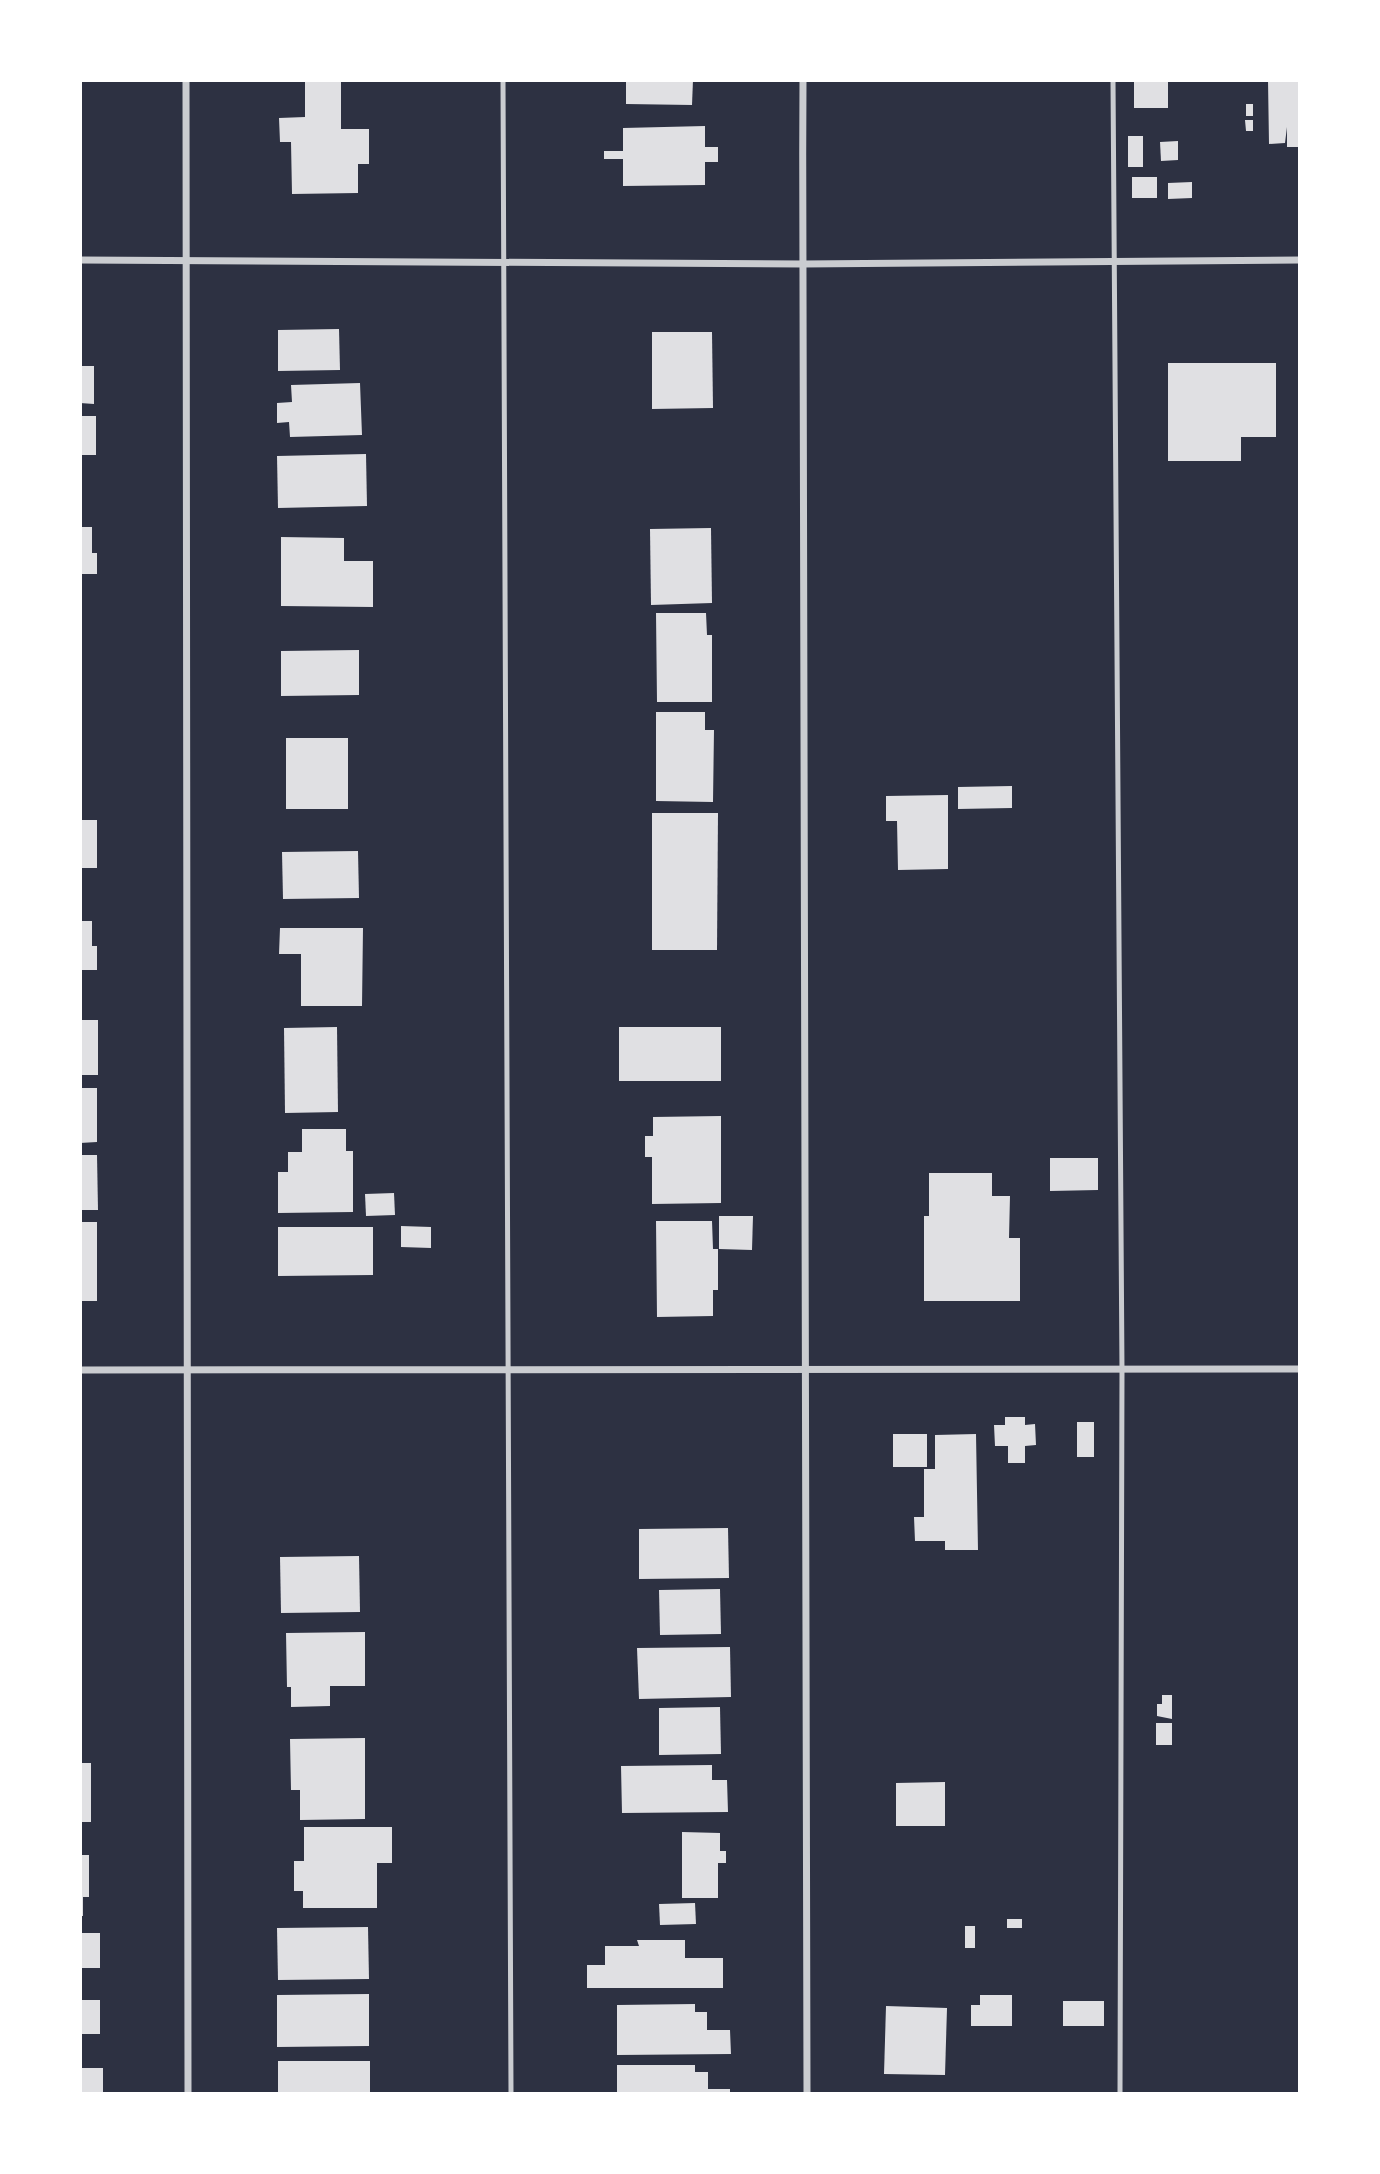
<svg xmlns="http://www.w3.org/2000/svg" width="1380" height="2174" font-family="Bitter,serif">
<rect width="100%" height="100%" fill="#2d3142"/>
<g fill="#e0e0e3">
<polygon points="305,80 341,80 341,129 369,129 369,164 358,164 358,193 292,194 291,142 280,142 279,118 305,117"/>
<polygon points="626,80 693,80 692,105 626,104"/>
<rect x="1134" y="80" width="34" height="28"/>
<polygon points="1268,80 1300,80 1300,147 1287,147 1287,127 1285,143 1269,144"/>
<rect x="1246" y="104" width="7" height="12"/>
<polygon points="1245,120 1253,120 1253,131 1246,131"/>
<polygon points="705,126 705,147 718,147 718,162 705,162 705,185 623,186 623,159 604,159 604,151 623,151 623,128"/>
<rect x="1128" y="136" width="15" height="31"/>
<polygon points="1178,141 1178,160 1161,161 1160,142"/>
<rect x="1132" y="177" width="25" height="21"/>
<polygon points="1192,182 1192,198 1168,199 1168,183"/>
<polygon points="339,329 340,370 278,371 278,330"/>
<polygon points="652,332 712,332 713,408 652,409"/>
<polygon points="1168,363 1276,363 1276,437 1241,437 1241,461 1168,461"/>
<polygon points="80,366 94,366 94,404 80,403"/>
<polygon points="360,383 362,435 290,437 289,422 277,423 277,403 292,402 291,385"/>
<rect x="80" y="416" width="16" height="39"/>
<polygon points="366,454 367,506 278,508 277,456"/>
<polygon points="80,527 92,527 92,553 97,553 97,574 80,574"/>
<polygon points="711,528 712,603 651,605 650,529"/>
<polygon points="281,537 344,538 344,561 373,561 373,607 281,606"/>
<polygon points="656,613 706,613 707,635 712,635 712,702 657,702"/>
<polygon points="359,650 359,695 281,696 281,651"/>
<polygon points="656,712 705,712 705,730 714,730 713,802 656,801"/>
<rect x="286" y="738" width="62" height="71"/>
<polygon points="1012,786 1012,808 958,809 958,787"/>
<polygon points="948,795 948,869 898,870 897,821 886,821 886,796"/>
<polygon points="652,813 718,813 717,950 652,950"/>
<rect x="80" y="820" width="17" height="48"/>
<polygon points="358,851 359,898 283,899 282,852"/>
<polygon points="80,921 92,921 92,946 97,946 97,970 80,970"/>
<polygon points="280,928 363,928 362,1006 301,1006 301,954 279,954"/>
<rect x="80" y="1020" width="18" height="55"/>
<polygon points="337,1027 338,1112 285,1113 284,1028"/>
<rect x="619" y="1027" width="102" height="54"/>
<polygon points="80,1088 97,1088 97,1142 80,1143"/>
<polygon points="721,1116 721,1203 652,1204 652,1157 645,1157 645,1136 653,1136 653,1117"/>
<polygon points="302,1129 346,1129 346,1151 353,1151 353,1212 278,1213 278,1172 288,1172 288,1152 302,1152"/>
<polygon points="80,1155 97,1155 98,1210 80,1210"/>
<polygon points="1050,1158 1098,1158 1098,1190 1050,1191"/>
<polygon points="929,1173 992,1173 992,1196 1010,1196 1009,1238 1020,1238 1020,1301 924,1301 924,1216 929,1216"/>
<polygon points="394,1193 395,1215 366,1216 365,1194"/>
<polygon points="719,1216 753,1216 752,1250 719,1249"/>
<polygon points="656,1221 712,1221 713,1249 718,1249 718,1290 713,1290 713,1316 657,1317"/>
<rect x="80" y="1222" width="17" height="79"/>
<polygon points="401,1226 431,1227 431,1248 401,1247"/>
<polygon points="278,1227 373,1227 373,1275 278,1276"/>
<polygon points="1005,1417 1025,1417 1025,1425 1035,1424 1036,1445 1025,1446 1025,1463 1008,1463 1008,1446 995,1446 994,1425 1005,1425"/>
<rect x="1077" y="1422" width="17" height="35"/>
<rect x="893" y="1434" width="34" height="33"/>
<polygon points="976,1434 978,1550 945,1550 945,1541 915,1541 914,1517 924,1517 924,1469 935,1469 935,1435"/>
<polygon points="728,1528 729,1578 639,1579 639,1529"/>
<polygon points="359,1556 360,1612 281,1613 280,1557"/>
<polygon points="720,1589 721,1634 660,1635 659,1590"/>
<polygon points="365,1632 365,1686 330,1686 330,1706 291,1707 291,1687 287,1687 286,1633"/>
<polygon points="730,1647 731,1697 639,1699 637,1648"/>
<polygon points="1162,1695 1172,1695 1172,1719 1157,1716 1157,1704 1162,1704"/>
<polygon points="720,1707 721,1754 659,1755 659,1708"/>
<rect x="1156" y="1723" width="16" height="22"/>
<polygon points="365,1738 365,1819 300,1820 300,1790 291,1790 290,1739"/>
<rect x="80" y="1763" width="11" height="59"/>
<polygon points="712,1765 712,1780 727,1780 728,1812 622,1813 621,1766"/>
<polygon points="945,1782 945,1826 896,1826 896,1783"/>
<polygon points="304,1827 392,1827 392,1863 377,1863 377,1908 303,1908 303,1891 294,1891 294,1861 304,1861"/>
<polygon points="682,1832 720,1833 720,1851 726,1851 726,1863 718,1863 718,1898 682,1898"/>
<polygon points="80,1855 89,1855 89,1897 83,1897 83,1916 80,1916"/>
<polygon points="695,1903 696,1924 660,1925 659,1904"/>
<rect x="1007" y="1919" width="15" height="9"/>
<rect x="965" y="1926" width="10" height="22"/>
<polygon points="368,1927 369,1979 278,1980 277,1928"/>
<rect x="80" y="1933" width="20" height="35"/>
<polygon points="637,1940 685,1940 685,1958 723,1958 723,1988 587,1988 587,1965 605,1965 605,1946 639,1946"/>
<polygon points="369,1994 369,2046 277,2047 277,1995"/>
<polygon points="980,1995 1012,1995 1012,2026 971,2026 971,2005 980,2005"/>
<rect x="80" y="2000" width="20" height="34"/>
<rect x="1063" y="2001" width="41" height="25"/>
<polygon points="695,2004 695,2012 707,2012 707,2030 730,2030 731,2054 617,2055 617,2005"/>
<polygon points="886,2006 947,2008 945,2075 884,2074"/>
<rect x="278" y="2061" width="92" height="33"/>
<polygon points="617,2065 695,2065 695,2072 708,2072 708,2089 730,2089 730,2094 617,2094"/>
<rect x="80" y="2068" width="23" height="26"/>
</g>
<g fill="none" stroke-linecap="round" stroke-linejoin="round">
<g stroke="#caccd0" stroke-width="5">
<polyline points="503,80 511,2094"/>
<polyline points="1113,80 1122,1370 1120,2094"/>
</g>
<g stroke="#caccd0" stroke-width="7">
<polyline points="186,80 188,2094"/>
<path d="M803,80C800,751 810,1422 807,2094"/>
<polyline points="80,260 803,264 1300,260"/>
<polyline points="80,1370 1300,1369"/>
</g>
</g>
<rect width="1380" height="2174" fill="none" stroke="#ffffff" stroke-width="164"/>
</svg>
